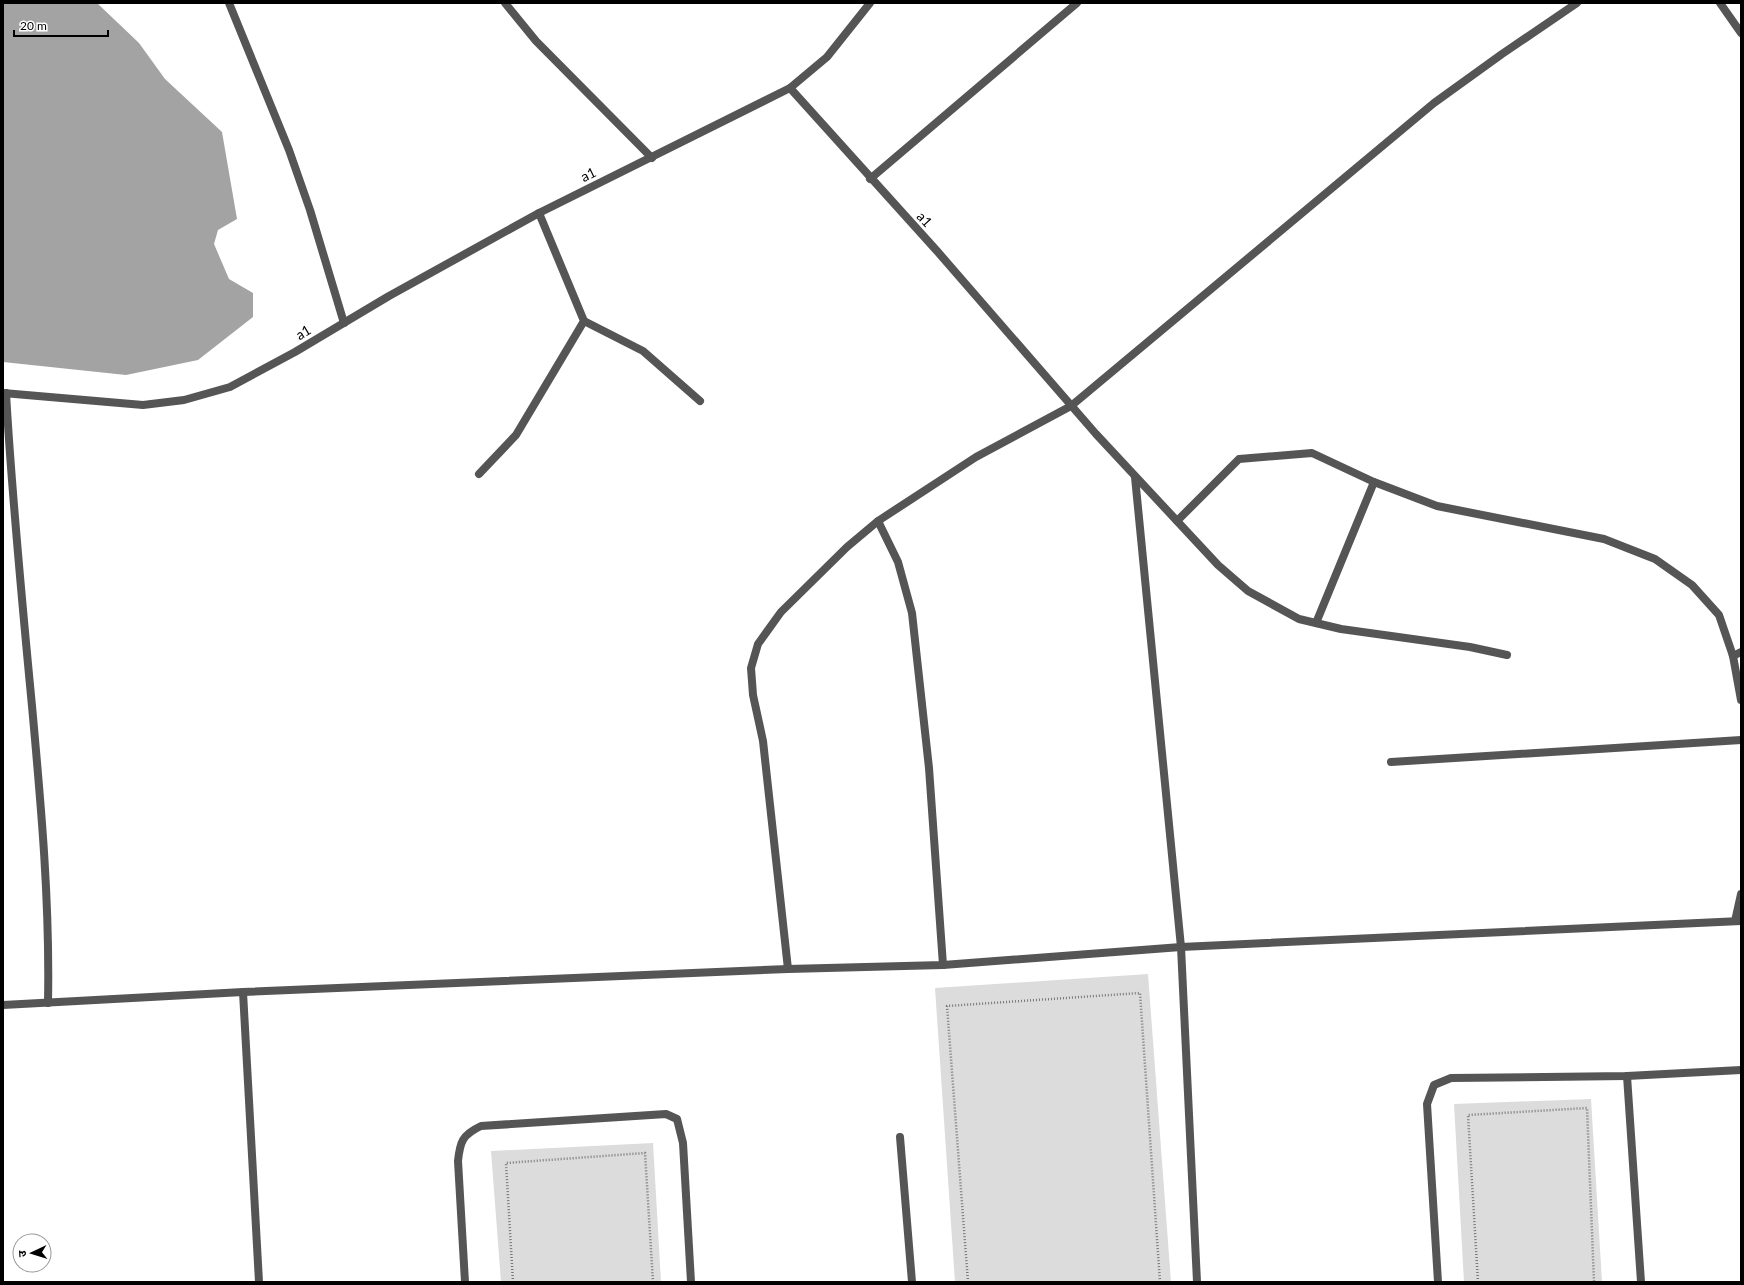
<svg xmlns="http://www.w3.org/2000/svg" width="1744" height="1285" font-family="Lato,'Noto Sans Devanagari',sans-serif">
<rect width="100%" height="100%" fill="#fff"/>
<g fill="#dcdcdc">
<polygon points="1148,974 1171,1282 955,1282 935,988"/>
<polygon points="1591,1099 1602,1282 1464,1282 1454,1104"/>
<polygon points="653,1143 661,1282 501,1282 491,1151"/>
</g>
<polygon fill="#a3a3a3" points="3,3 97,3 139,43 165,79 222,132 237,219 218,230 214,244 229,279 253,293 253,317 198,360 126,375 3,362"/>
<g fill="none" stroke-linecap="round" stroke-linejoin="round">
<g stroke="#777" stroke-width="2.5" stroke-dasharray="1 2" stroke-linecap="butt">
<polyline points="513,1282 506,1163 645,1153 653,1282"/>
<polyline points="968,1282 947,1006 1140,993 1160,1282"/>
<polyline points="1478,1282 1468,1115 1587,1108 1594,1282"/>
</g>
<g stroke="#555" stroke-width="8">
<polyline points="229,3 289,150 310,210 344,323"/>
<polyline points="505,3 536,41 652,158"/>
<polyline points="1720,3 1741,33"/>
<polyline points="790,88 827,57 870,3"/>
<polyline points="870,179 1077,3"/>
<polyline points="584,321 643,351 700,401"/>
<polyline points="3,393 143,405 184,400 230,387 295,352 389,296 539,213 790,88 937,251 1096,434 1218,565 1248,591 1299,619 1341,629 1470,647 1507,655"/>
<path d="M6,393C12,498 22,602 32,706C41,805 50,903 48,1003"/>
<polyline points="479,474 516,435 584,321 539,213"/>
<polyline points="1135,477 1181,947 1197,1282"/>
<polyline points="878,521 898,562 912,613 929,768 943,965"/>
<polyline points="1177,521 1239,459 1312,453 1374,482"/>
<polyline points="1316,623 1374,482 1437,506 1604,539 1655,559 1692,585 1719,615 1733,656 1741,700"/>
<polyline points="1733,656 1741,652"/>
<polyline points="1391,762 1741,740"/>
<polyline points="1735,921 1741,894"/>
<polyline points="788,969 763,741 753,695 751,668 758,644 781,612 847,547 878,521 976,457 1071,406 1434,103 1502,54 1577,3"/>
<polyline points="243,992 259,1282"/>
<polyline points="3,1005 243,992 788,969 943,965 1181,947 1741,921"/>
<polyline points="1627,1076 1641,1282"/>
<polyline points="900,1137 912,1282"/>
<path d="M465,1282L458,1161C460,1142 462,1135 481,1126L666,1114L677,1119L683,1143L691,1282"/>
<polyline points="1438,1282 1427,1104 1434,1085 1451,1078 1627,1076 1741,1070"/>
</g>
</g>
<g text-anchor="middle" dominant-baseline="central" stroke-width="4" stroke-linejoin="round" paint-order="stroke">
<g font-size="14" fill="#000" stroke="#fff">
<text transform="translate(588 174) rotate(-26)">a1</text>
<text transform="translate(925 219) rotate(47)">a1</text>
<text transform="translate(303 332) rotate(-31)">a1</text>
</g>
</g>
<rect width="1744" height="1285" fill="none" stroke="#000000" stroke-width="8"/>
<g transform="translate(32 1253) rotate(266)"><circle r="19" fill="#ffffff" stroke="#999999"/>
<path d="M0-3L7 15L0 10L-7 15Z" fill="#000000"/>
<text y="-6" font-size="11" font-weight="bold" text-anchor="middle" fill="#000000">उ</text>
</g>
<path d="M14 30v6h94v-6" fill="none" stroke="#000000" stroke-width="2"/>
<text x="20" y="30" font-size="12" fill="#000000" stroke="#ffffff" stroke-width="3" paint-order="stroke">20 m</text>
</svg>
